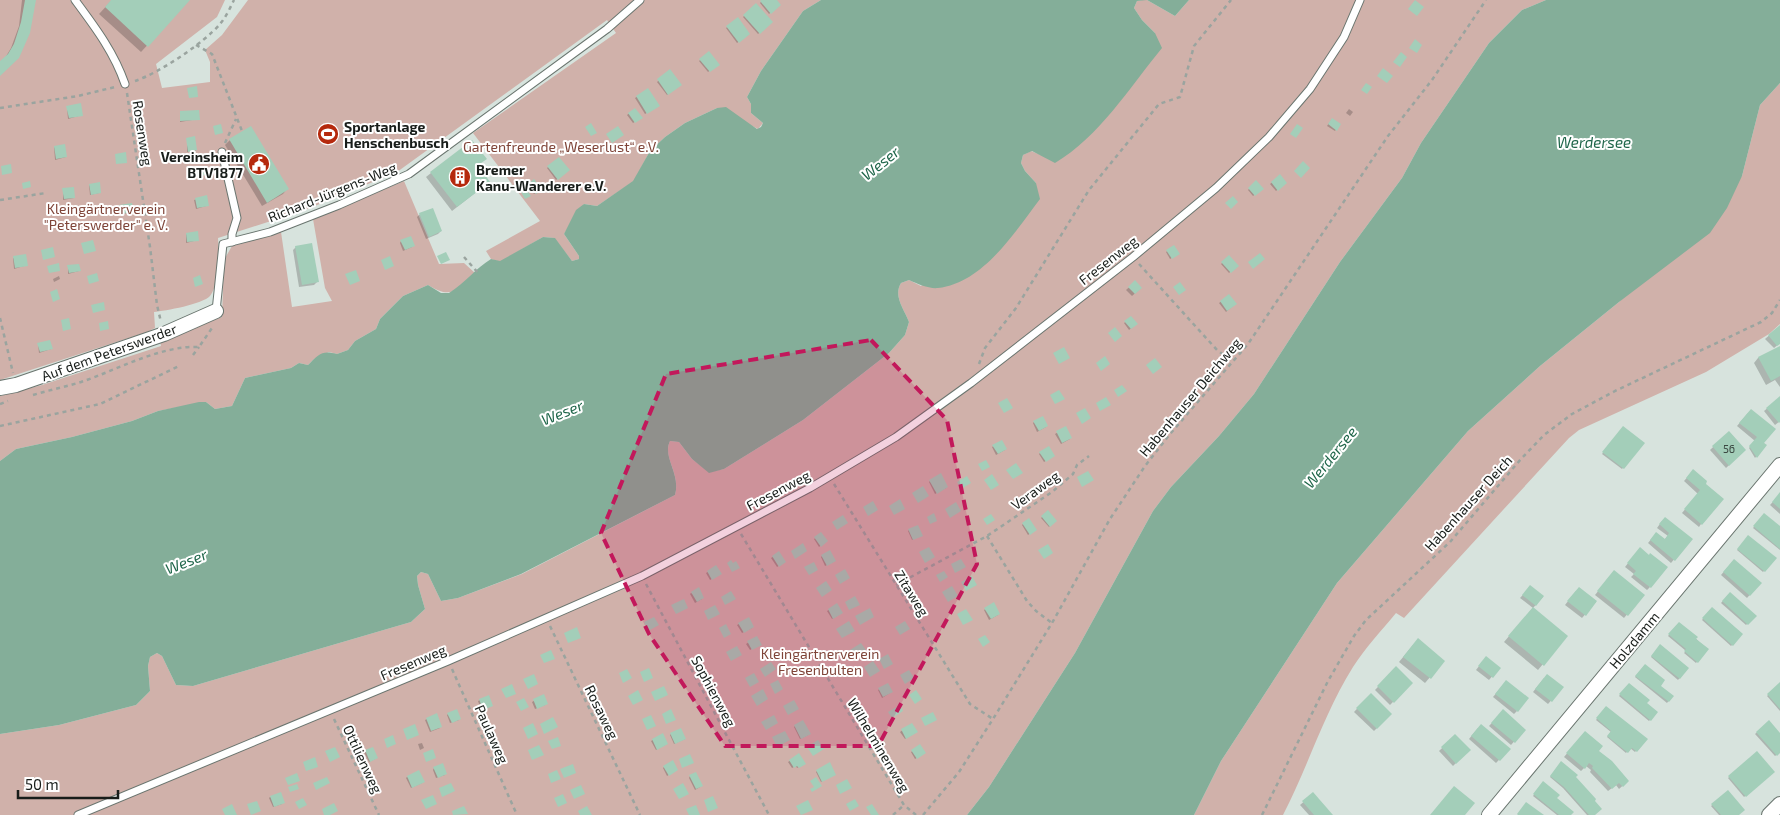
<svg xmlns="http://www.w3.org/2000/svg" width="1780" height="815" font-family="'Exo 2',sans-serif">
<rect width="100%" height="100%" fill="#d7e3dd"/>
<g fill="#d0b1aa">
<path d="M0,0H225L217,17L156,64L162,88L210,82V62L205,50L222,35L248,0H821L803,11L761,71L747,97L751,104V113L763,123L758,129L717,108L685,123L665,137L650,151L634,181L597,206L584,204L564,234L579,256V259L572,261L554,238L543,237L500,262L491,259L486,251L540,221L473,133L616,33L607,20L397,172L305,210L218,238C219,251 219,286 210,296C203,304 165,311 154,312L155,328L147,332L0,380Z"/>
<path d="M1142,0H1147L1175,16L1189,0H1546L1522,10L1489,43L1421,143L1402,178L1340,262L1254,394L1219,436L1171,487L1153,511L1075,653L989,787L967,815H0V734L59,725L136,705L150,691L148,666L150,657L157,653L162,656L176,685L193,686L411,622L425,609L418,585L417,576L421,572L428,574L441,601L458,598L522,574L675,495C681,472 662,458 670,441L679,442L692,459L709,472L724,469L803,420L889,353L905,335L909,322C904,309 893,296 901,283L909,280L921,286L1036,183L1025,171L1021,163L1023,155L1031,151L1041,155L1155,33L1142,20L1134,8L1137,1Z"/>
<path d="M1780,83V324L1769,334L1706,372L1579,430L1569,438L1404,618L1396,613C1382,630 1365,648 1353,667C1324,713 1308,767 1283,815H1194L1221,761L1337,583L1468,431L1540,366L1619,302L1742,176L1760,105Z"/>
<path d="M404,181L439,264L464,263L475,273C456,290 452,300 428,285L403,296L380,319L376,329L355,341L348,350L337,354L329,352L314,359L308,365L299,363L291,368L245,378L232,406L215,409L206,402L158,411L132,421L72,437L16,449L0,461V396L42,385L161,346L160,341L222,317L224,260L232,246L281,232L292,307L332,301L325,288L313,219Z"/>
</g>
<g fill="#84ae99">
<path d="M821,0H1189L1175,16L1147,0L1137,1L1134,8L1142,20L1155,33L1162,48C1130,87 1099,137 1055,163L1032,151L1023,155L1021,163L1025,171L1036,183L1040,199C1015,232 983,283 938,288C929,289 918,284 909,280L901,283C893,296 904,309 909,322L905,335L889,353L803,420L724,469L709,473L692,459L679,442L670,441C662,457 681,473 675,495L521,574L458,598L441,601L428,574L421,572L417,576L418,585L425,609L411,622L193,686L176,685L162,656L157,653L150,657L148,666L150,691L136,705L59,725L0,734V461L16,449L72,437L132,421L158,411L199,402H206L215,409L232,406L245,378L291,368L299,363L308,365C319,354 322,350 337,354L348,350L355,341L376,329L380,319L403,296L428,285L441,293H449C465,283 476,268 491,259L500,261L543,237L555,238L572,261L579,259V256L564,234L576,210L584,204L597,206L633,181L650,151L665,137L685,123L717,108L726,107L757,129L761,127L763,123L751,113V104L747,97L761,71L803,11Z"/>
<polygon points="1546,0 1780,0 1780,83 1760,105 1742,176 1727,208 1710,233 1619,302 1540,366 1468,431 1337,583 1221,761 1194,815 967,815 989,787 1075,653 1153,511 1171,487 1219,436 1254,394 1340,262 1402,178 1421,143 1489,43 1522,10"/>
</g>
<g fill="#0003">
<polygon points="22,0 34,0 0,75 0,63 5,58 11,48 19,26"/>
<polygon points="112,0 189,0 141,52 99,14"/>
<polygon points="763,0 775,0 779,5 769,14 760,3"/>
<polygon points="756,5 772,22 758,34 743,17"/>
<polygon points="738,19 749,34 737,43 726,28"/>
<polygon points="709,53 718,64 708,72 699,61"/>
<polygon points="670,71 680,85 667,95 657,82"/>
<polygon points="648,90 657,107 645,114 635,98"/>
<polygon points="67,108 82,115 68,119"/>
<polygon points="635,109 641,118 633,123 627,115"/>
<polygon points="1349,109 1353,112 1350,116 1346,113"/>
<polygon points="180,112 198,119 180,122"/>
<polygon points="1332,119 1340,124 1335,131 1327,126"/>
<polygon points="187,139 196,150 195,151 187,152"/>
<polygon points="230,140 287,189 283,194 262,206 225,145"/>
<polygon points="54,147 66,157 55,160"/>
<polygon points="558,159 568,170 556,180 547,168"/>
<polygon points="480,163 477,166 484,186 452,211 426,177 431,173"/>
<polygon points="1280,176 1285,183 1276,191 1270,184"/>
<polygon points="534,181 540,190 534,194 528,186"/>
<polygon points="1256,182 1262,189 1253,196 1248,190"/>
<polygon points="89,185 99,193 90,195"/>
<polygon points="63,189 74,198 63,200"/>
<polygon points="206,197 206,206 196,209 194,200"/>
<polygon points="120,206 132,212 120,215"/>
<polygon points="420,214 441,231 438,234 426,239 417,217"/>
<polygon points="186,234 198,240 186,243"/>
<polygon points="401,241 412,247 403,251 400,243"/>
<polygon points="296,247 317,282 314,285 299,287 293,250"/>
<polygon points="1173,247 1178,254 1170,259 1166,252"/>
<polygon points="1229,257 1237,266 1229,273 1221,264"/>
<polygon points="13,258 27,265 14,269"/>
<polygon points="68,267 79,271 68,274"/>
<polygon points="59,276 60,279 54,282 53,279"/>
<polygon points="1135,282 1141,288 1132,296 1126,290"/>
<polygon points="1229,296 1235,304 1226,312 1219,303"/>
<polygon points="1131,318 1136,324 1129,330 1124,323"/>
<polygon points="1780,326 1780,343 1774,348 1765,339"/>
<polygon points="38,344 51,349 39,353"/>
<polygon points="1780,347 1780,387 1775,380 1766,385 1754,363 1758,358"/>
<polygon points="1780,398 1780,421 1775,425 1764,411"/>
<polygon points="1748,413 1765,445 1755,458 1749,448 1755,441 1737,426"/>
<polygon points="1034,422 1046,427 1037,432 1033,423"/>
<polygon points="1065,428 1070,439 1061,444 1055,434"/>
<polygon points="1623,428 1643,444 1622,469 1602,454"/>
<polygon points="1729,432 1745,450 1726,468 1710,450"/>
<polygon points="1001,441 1005,450 996,455 992,447"/>
<polygon points="1040,453 1052,457 1044,462 1039,454"/>
<polygon points="1693,471 1704,484 1701,524 1699,527 1682,513 1698,494 1684,481"/>
<polygon points="930,481 946,488 935,494 929,482"/>
<polygon points="1780,494 1780,514 1770,505"/>
<polygon points="1048,512 1055,521 1049,527 1041,518"/>
<polygon points="1764,515 1780,528 1780,550 1753,528"/>
<polygon points="1662,521 1691,539 1671,563 1648,543 1653,537 1664,540 1668,536 1657,528"/>
<polygon points="1023,524 1035,530 1028,535 1022,525"/>
<polygon points="909,530 920,536 912,540 908,531"/>
<polygon points="821,534 826,541 819,547 814,539"/>
<polygon points="1749,537 1775,558 1763,572 1737,550"/>
<polygon points="1637,552 1650,587 1647,590 1631,577 1634,574 1625,567"/>
<polygon points="779,553 785,562 777,567 771,558"/>
<polygon points="822,556 833,562 825,566 821,557"/>
<polygon points="1734,560 1760,583 1747,598 1721,575"/>
<polygon points="716,567 719,575 710,580 706,573"/>
<polygon points="1611,575 1643,595 1624,618 1595,595"/>
<polygon points="1530,587 1543,597 1533,608 1566,636 1538,670 1504,642 1533,608 1520,598"/>
<polygon points="1576,591 1596,602 1582,618 1565,605"/>
<polygon points="691,593 702,599 695,603 690,594"/>
<polygon points="1730,593 1755,616 1746,625 1721,603"/>
<polygon points="993,604 998,615 989,620 984,610"/>
<polygon points="837,605 840,614 832,619 827,611"/>
<polygon points="1712,608 1742,634 1731,646 1702,620"/>
<polygon points="748,619 752,628 742,633 737,625"/>
<polygon points="1679,623 1707,649 1696,663 1684,653 1686,651 1668,636"/>
<polygon points="756,637 759,645 750,650 746,644"/>
<polygon points="1413,645 1444,661 1425,683 1399,662"/>
<polygon points="1660,646 1688,668 1678,680 1651,657"/>
<polygon points="1483,661 1499,668 1489,680 1476,670"/>
<polygon points="1645,665 1659,686 1672,696 1667,703 1635,677"/>
<polygon points="1396,668 1411,683 1390,705 1375,690"/>
<polygon points="1544,678 1562,688 1548,704 1533,692"/>
<polygon points="887,684 890,693 882,698 878,690"/>
<polygon points="1629,684 1645,703 1656,713 1649,721 1619,696"/>
<polygon points="1780,684 1780,711 1767,696"/>
<polygon points="1503,685 1517,711 1514,714 1493,697"/>
<polygon points="1371,694 1391,714 1374,731 1354,712"/>
<polygon points="489,696 491,706 481,710 478,701"/>
<polygon points="543,696 545,705 535,709 532,702"/>
<polygon points="1606,707 1646,739 1635,752 1630,748 1626,753 1607,737 1611,732 1596,720"/>
<polygon points="1503,711 1524,730 1511,745 1489,726"/>
<polygon points="448,714 459,720 450,723 447,715"/>
<polygon points="427,719 440,728 430,732 425,720"/>
<polygon points="1769,722 1780,735 1780,752 1775,756 1755,734"/>
<polygon points="911,724 915,733 905,739 900,732"/>
<polygon points="795,726 808,735 800,739 794,727"/>
<polygon points="1478,728 1509,749 1496,763 1469,739"/>
<polygon points="671,734 685,739 674,744 670,735"/>
<polygon points="662,735 665,745 656,750 651,741"/>
<polygon points="1455,736 1469,750 1453,766 1439,751"/>
<polygon points="1582,736 1628,781 1619,789 1616,785 1608,791 1590,772 1591,770 1586,766 1581,771 1564,757"/>
<polygon points="422,743 424,748 420,750 418,744"/>
<polygon points="920,746 923,754 915,759 911,752"/>
<polygon points="372,748 375,759 369,762 364,752"/>
<polygon points="1757,753 1773,772 1744,797 1728,778"/>
<polygon points="799,755 803,765 797,768 796,766 792,768 788,762"/>
<polygon points="1562,763 1575,777 1594,815 1587,815 1563,788 1550,777"/>
<polygon points="664,767 675,771 667,776 663,768"/>
<polygon points="434,768 445,775 436,778 433,770"/>
<polygon points="817,771 833,775 821,782 816,772"/>
<polygon points="690,776 700,787 695,790 689,778"/>
<polygon points="407,777 422,783 411,788 406,778"/>
<polygon points="1543,783 1555,798 1569,815 1557,815 1533,796"/>
<polygon points="1728,792 1738,815 1719,815 1711,806"/>
<polygon points="1313,794 1331,815 1309,815 1300,805"/>
<polygon points="270,797 282,804 273,807 269,798"/>
</g>
<g fill="#a3ceb9">
<polygon points="25,0 36,0 30,33 19,58 0,76 0,61 8,54 14,44 21,22"/>
<polygon points="111,0 190,0 148,47 105,7"/>
<polygon points="761,0 777,0 781,5 771,14 760,1"/>
<polygon points="1415,0 1424,7 1417,16 1408,9"/>
<polygon points="756,3 773,22 760,34 743,15"/>
<polygon points="738,17 750,34 739,43 726,26"/>
<polygon points="1415,39 1422,45 1417,53 1409,48"/>
<polygon points="709,51 720,65 710,72 699,59"/>
<polygon points="1401,52 1407,57 1400,67 1393,62"/>
<polygon points="1383,68 1393,76 1387,83 1377,76"/>
<polygon points="670,69 682,85 668,95 657,79"/>
<polygon points="1366,83 1372,87 1367,94 1361,90"/>
<polygon points="197,86 198,97 189,98 187,88"/>
<polygon points="648,88 660,106 647,114 636,96"/>
<polygon points="81,103 83,116 69,118 66,106"/>
<polygon points="635,108 643,118 635,123 628,113"/>
<polygon points="199,110 200,120 180,121 180,111"/>
<polygon points="1332,118 1341,124 1337,131 1328,124"/>
<polygon points="591,123 597,133 591,136 585,127"/>
<polygon points="221,124 223,133 215,135 213,126"/>
<polygon points="1297,124 1303,128 1296,138 1290,134"/>
<polygon points="251,126 289,189 267,203 229,139"/>
<polygon points="618,126 624,135 612,143 606,134"/>
<polygon points="195,136 197,150 188,152 186,138"/>
<polygon points="472,140 487,159 478,165 490,182 457,207 430,172"/>
<polygon points="65,144 67,157 56,159 54,146"/>
<polygon points="126,152 127,163 116,164 115,154"/>
<polygon points="559,157 570,170 558,180 547,166"/>
<polygon points="1303,161 1310,168 1301,178 1294,171"/>
<polygon points="11,164 12,173 2,175 1,166"/>
<polygon points="204,167 205,175 195,177 193,168"/>
<polygon points="1280,174 1287,183 1278,191 1271,182"/>
<polygon points="534,179 542,190 536,194 528,184"/>
<polygon points="1256,180 1264,189 1255,196 1248,188"/>
<polygon points="30,181 31,187 23,189 22,183"/>
<polygon points="100,182 101,193 91,195 89,184"/>
<polygon points="74,187 75,198 64,199 62,188"/>
<polygon points="526,189 531,196 525,199 521,192"/>
<polygon points="207,195 209,206 197,208 195,198"/>
<polygon points="1233,196 1238,202 1231,209 1225,203"/>
<polygon points="132,203 134,212 121,214 119,205"/>
<polygon points="433,208 442,231 429,237 419,213"/>
<polygon points="198,231 199,241 187,242 186,233"/>
<polygon points="411,236 415,246 405,250 400,240"/>
<polygon points="93,240 96,251 84,254 81,243"/>
<polygon points="312,243 319,282 302,285 295,246"/>
<polygon points="1174,245 1180,254 1172,259 1166,250"/>
<polygon points="53,247 55,257 43,260 41,250"/>
<polygon points="446,252 450,260 441,264 437,256"/>
<polygon points="1260,253 1265,259 1253,269 1248,262"/>
<polygon points="26,254 28,266 15,268 13,256"/>
<polygon points="1229,255 1239,266 1231,273 1221,262"/>
<polygon points="390,256 394,266 385,270 381,260"/>
<polygon points="59,263 60,271 49,273 47,266"/>
<polygon points="79,264 81,271 69,273 67,265"/>
<polygon points="356,270 360,281 350,285 345,274"/>
<polygon points="97,273 99,281 89,284 87,276"/>
<polygon points="200,275 203,284 195,287 193,278"/>
<polygon points="1135,280 1142,288 1135,294 1128,287"/>
<polygon points="1180,282 1186,290 1179,295 1173,287"/>
<polygon points="57,289 60,299 53,302 50,292"/>
<polygon points="1229,294 1237,304 1227,311 1220,301"/>
<polygon points="104,302 105,310 93,313 91,305"/>
<polygon points="1131,316 1138,324 1131,329 1124,321"/>
<polygon points="69,318 71,329 63,331 61,320"/>
<polygon points="108,321 109,329 100,331 99,323"/>
<polygon points="1780,325 1780,344 1777,346 1768,335"/>
<polygon points="1115,327 1122,336 1115,342 1108,333"/>
<polygon points="50,340 53,349 40,352 37,343"/>
<polygon points="1780,346 1780,376 1771,381 1758,357"/>
<polygon points="1064,347 1070,358 1059,364 1053,353"/>
<polygon points="1105,356 1110,364 1101,371 1096,363"/>
<polygon points="1155,358 1162,367 1153,374 1146,365"/>
<polygon points="1122,385 1127,391 1118,397 1114,390"/>
<polygon points="1059,390 1065,399 1055,404 1050,395"/>
<polygon points="1780,396 1780,422 1779,423 1766,408"/>
<polygon points="1106,397 1111,405 1100,411 1096,403"/>
<polygon points="1007,398 1013,408 1004,413 998,403"/>
<polygon points="1085,408 1091,418 1082,424 1076,413"/>
<polygon points="1751,409 1776,429 1764,443 1767,445 1757,458 1749,446 1757,437 1739,423"/>
<polygon points="1043,416 1048,426 1039,431 1033,421"/>
<polygon points="1066,426 1072,438 1062,443 1056,431"/>
<polygon points="1623,426 1645,443 1624,469 1602,452"/>
<polygon points="1729,431 1746,450 1729,466 1712,446"/>
<polygon points="1002,440 1007,449 998,454 992,445"/>
<polygon points="1049,446 1055,456 1046,462 1039,452"/>
<polygon points="986,460 990,467 982,471 978,464"/>
<polygon points="1016,463 1023,473 1013,479 1006,470"/>
<polygon points="1693,469 1707,481 1706,484 1724,499 1702,525 1684,509 1700,490 1686,478"/>
<polygon points="1088,471 1094,480 1082,487 1077,477"/>
<polygon points="941,473 948,487 937,494 929,480"/>
<polygon points="992,474 999,485 991,490 984,480"/>
<polygon points="967,476 971,483 961,489 957,482"/>
<polygon points="923,486 929,496 918,503 912,493"/>
<polygon points="1780,492 1780,509 1772,502"/>
<polygon points="900,499 905,509 894,515 889,506"/>
<polygon points="873,501 878,510 868,516 863,507"/>
<polygon points="956,502 961,511 950,518 945,509"/>
<polygon points="1048,510 1057,521 1050,527 1041,516"/>
<polygon points="934,513 937,521 930,524 927,517"/>
<polygon points="1764,513 1780,526 1780,549 1753,526"/>
<polygon points="991,514 995,520 987,525 983,519"/>
<polygon points="843,515 848,523 837,530 832,522"/>
<polygon points="1665,517 1693,539 1675,561 1650,540 1656,532 1665,539 1669,533 1659,524"/>
<polygon points="1029,518 1037,530 1030,535 1022,523"/>
<polygon points="918,525 923,536 913,540 908,529"/>
<polygon points="821,532 828,541 821,547 814,537"/>
<polygon points="1748,535 1777,558 1765,572 1737,549"/>
<polygon points="803,543 807,551 795,559 791,551"/>
<polygon points="1048,544 1053,553 1044,559 1038,550"/>
<polygon points="929,547 935,557 925,563 919,552"/>
<polygon points="1640,547 1649,555 1650,553 1668,567 1651,588 1633,574 1636,571 1627,563"/>
<polygon points="830,550 836,561 827,566 821,555"/>
<polygon points="779,551 786,562 779,567 772,556"/>
<polygon points="961,559 966,567 955,573 951,564"/>
<polygon points="1734,559 1762,583 1750,596 1723,572"/>
<polygon points="731,560 733,563 736,561 740,568 732,572 727,563"/>
<polygon points="814,562 818,570 809,575 804,567"/>
<polygon points="716,565 722,574 712,580 707,571"/>
<polygon points="845,569 850,578 840,584 835,575"/>
<polygon points="1614,570 1645,595 1628,616 1597,591"/>
<polygon points="944,571 948,577 940,582 936,575"/>
<polygon points="972,576 977,585 966,591 961,582"/>
<polygon points="826,581 832,590 822,597 816,588"/>
<polygon points="1530,585 1544,596 1536,606 1522,595"/>
<polygon points="952,586 958,596 948,602 942,592"/>
<polygon points="699,587 704,598 697,602 691,592"/>
<polygon points="1579,587 1597,601 1586,616 1567,601"/>
<polygon points="731,591 736,599 725,605 721,597"/>
<polygon points="1730,592 1757,616 1748,625 1722,601"/>
<polygon points="855,596 860,605 849,610 845,602"/>
<polygon points="684,599 688,608 676,614 671,605"/>
<polygon points="994,602 1000,614 991,619 984,608"/>
<polygon points="837,603 843,613 833,619 828,609"/>
<polygon points="715,605 720,614 708,620 704,611"/>
<polygon points="1533,607 1568,636 1544,666 1508,636"/>
<polygon points="1712,607 1743,634 1733,646 1702,618"/>
<polygon points="870,608 874,617 860,625 855,616"/>
<polygon points="966,609 973,620 963,625 957,614"/>
<polygon points="654,617 659,625 648,631 644,622"/>
<polygon points="749,617 754,627 744,633 738,623"/>
<polygon points="849,621 855,631 842,638 836,629"/>
<polygon points="905,621 910,629 900,635 895,627"/>
<polygon points="1679,622 1698,637 1696,639 1709,649 1698,663 1684,651 1686,649 1668,634"/>
<polygon points="726,624 731,634 724,638 719,628"/>
<polygon points="577,627 581,638 568,643 564,633"/>
<polygon points="985,635 990,642 983,647 978,639"/>
<polygon points="757,636 762,645 752,650 747,641"/>
<polygon points="1418,638 1445,661 1431,679 1403,657"/>
<polygon points="861,643 866,650 855,657 850,650"/>
<polygon points="1660,644 1689,668 1680,679 1651,656"/>
<polygon points="737,646 742,655 731,661 726,652"/>
<polygon points="551,650 555,659 544,663 540,655"/>
<polygon points="888,654 893,664 884,669 879,659"/>
<polygon points="1486,656 1501,668 1493,678 1478,666"/>
<polygon points="873,661 880,671 870,677 864,667"/>
<polygon points="771,662 776,669 765,677 760,669"/>
<polygon points="1645,664 1665,680 1661,686 1674,696 1669,702 1635,676"/>
<polygon points="1396,666 1413,683 1394,703 1377,686"/>
<polygon points="649,668 653,678 644,682 640,672"/>
<polygon points="627,669 632,678 623,683 619,673"/>
<polygon points="909,670 914,678 905,684 900,675"/>
<polygon points="754,673 759,682 750,687 745,678"/>
<polygon points="534,674 538,684 528,689 523,679"/>
<polygon points="1547,674 1564,687 1552,702 1535,689"/>
<polygon points="778,680 783,689 775,694 770,684"/>
<polygon points="1506,680 1529,698 1518,712 1495,694"/>
<polygon points="1780,682 1780,709 1767,694"/>
<polygon points="888,683 893,692 883,697 878,688"/>
<polygon points="1629,683 1650,700 1647,703 1658,712 1651,721 1619,694"/>
<polygon points="512,684 516,694 506,698 501,689"/>
<polygon points="664,686 668,695 655,701 651,692"/>
<polygon points="763,689 768,699 757,706 751,696"/>
<polygon points="638,690 643,700 633,705 628,696"/>
<polygon points="916,690 922,699 915,704 909,695"/>
<polygon points="1371,693 1392,714 1377,729 1356,708"/>
<polygon points="544,694 548,704 537,709 533,699"/>
<polygon points="489,695 493,706 483,710 479,699"/>
<polygon points="524,698 529,707 521,711 516,702"/>
<polygon points="794,700 799,709 788,715 783,706"/>
<polygon points="900,705 903,711 892,718 888,712"/>
<polygon points="1606,706 1648,739 1637,752 1632,748 1628,753 1607,736 1611,731 1596,718"/>
<polygon points="457,709 461,719 452,723 447,713"/>
<polygon points="671,709 676,720 666,724 662,714"/>
<polygon points="1503,709 1526,730 1515,743 1491,723"/>
<polygon points="933,712 937,720 925,726 921,718"/>
<polygon points="437,713 442,727 431,731 426,718"/>
<polygon points="651,715 656,726 647,730 642,719"/>
<polygon points="774,715 778,723 766,730 761,722"/>
<polygon points="553,717 558,727 544,734 540,724"/>
<polygon points="803,720 811,734 801,739 794,725"/>
<polygon points="1769,720 1780,733 1780,753 1777,756 1756,732"/>
<polygon points="533,723 538,734 528,739 523,728"/>
<polygon points="912,723 918,732 906,739 901,729"/>
<polygon points="415,724 419,735 407,740 403,729"/>
<polygon points="1481,724 1511,749 1500,761 1471,736"/>
<polygon points="681,728 686,739 675,744 670,733"/>
<polygon points="785,731 790,740 777,747 772,737"/>
<polygon points="1585,731 1603,746 1599,751 1612,761 1629,781 1623,787 1619,783 1612,789 1592,768 1593,766 1589,763 1585,769 1566,753"/>
<polygon points="663,733 668,744 657,750 652,739"/>
<polygon points="1455,734 1471,750 1456,764 1441,747"/>
<polygon points="393,735 396,744 387,748 384,739"/>
<polygon points="558,737 561,746 552,749 548,741"/>
<polygon points="818,740 824,749 813,756 807,747"/>
<polygon points="920,744 926,753 917,759 911,750"/>
<polygon points="539,745 544,755 532,760 528,750"/>
<polygon points="335,747 340,757 330,762 325,751"/>
<polygon points="373,747 378,758 370,762 365,750"/>
<polygon points="433,749 436,758 426,762 423,753"/>
<polygon points="1757,751 1775,772 1746,797 1728,776"/>
<polygon points="799,753 806,764 799,768 797,766 794,768 789,760"/>
<polygon points="690,754 694,763 682,768 679,759"/>
<polygon points="315,757 318,767 306,771 303,762"/>
<polygon points="673,760 678,770 669,776 663,766"/>
<polygon points="1561,761 1578,775 1576,777 1596,799 1595,801 1602,809 1595,815 1589,815 1564,787 1550,776"/>
<polygon points="830,762 836,775 822,782 816,770"/>
<polygon points="443,763 447,774 438,778 433,767"/>
<polygon points="573,764 576,773 564,778 560,769"/>
<polygon points="419,770 425,782 412,788 407,776"/>
<polygon points="557,770 561,779 551,783 548,774"/>
<polygon points="696,772 703,786 696,789 689,775"/>
<polygon points="297,773 300,781 288,785 285,778"/>
<polygon points="327,777 330,783 316,790 313,783"/>
<polygon points="816,777 822,786 812,792 810,789 814,787 810,781"/>
<polygon points="847,779 852,788 840,794 836,785"/>
<polygon points="1543,781 1560,795 1557,798 1574,812 1571,815 1559,815 1533,794"/>
<polygon points="451,783 455,791 442,797 439,788"/>
<polygon points="683,783 689,794 679,799 673,789"/>
<polygon points="297,784 299,789 290,792 288,787"/>
<polygon points="581,785 585,794 574,799 570,790"/>
<polygon points="1454,786 1475,803 1465,815 1430,815"/>
<polygon points="1728,790 1745,810 1739,815 1721,815 1711,804"/>
<polygon points="281,792 285,803 274,807 270,796"/>
<polygon points="1313,792 1333,815 1314,815 1302,801"/>
<polygon points="563,794 567,803 558,807 554,798"/>
<polygon points="433,795 437,804 426,809 421,800"/>
<polygon points="713,796 718,808 708,812 704,800"/>
<polygon points="303,798 307,805 299,809 295,802"/>
<polygon points="855,799 859,806 850,811 846,804"/>
<polygon points="808,800 813,810 801,815 796,806"/>
<polygon points="257,801 261,811 251,815 247,804"/>
<polygon points="1526,802 1544,815 1518,815 1517,814"/>
<polygon points="334,803 338,811 330,815 324,815 322,809"/>
<polygon points="232,804 237,815 225,815 222,809"/>
<polygon points="872,804 879,815 871,815 866,807"/>
<polygon points="696,805 700,815 689,815 686,809"/>
<polygon points="464,806 468,814 453,815 452,811"/>
<polygon points="587,806 592,815 580,815 578,811"/>
</g>
<g fill="none" stroke-linecap="round" stroke-linejoin="round">
<g stroke="#6a756f" stroke-width="9">
<g id="service">
<path d="M75,0C95,27 114,52 125,84"/>
<polyline points="222,152 237,218 232,234 232,242"/>
<polyline points="216,311 223,244 270,232 339,205 409,174 607,29 640,0"/>
<polyline points="78,815 448,661 642,576 810,488 896,437 971,383 1133,257 1216,188 1269,137 1310,89 1344,37 1360,0"/>
</g>
</g>
<g stroke="#6a756f" stroke-width="16">
<g id="minor">
<polyline points="0,388 16,385 164,334 216,311"/>
<polyline points="1489,815 1780,465"/>
<polyline points="1769,815 1780,804"/>
</g>
</g>
<g stroke="#9aa49f" stroke-width="2.5" stroke-dasharray="4 4" stroke-linecap="butt">
<polyline points="196,45 212,54 242,131"/>
<path d="M135,81C159,73 204,43 220,24C226,17 230,8 234,0"/>
<polyline points="127,93 150,247 157,305 161,322"/>
<polyline points="0,108 78,96 115,87"/>
<polyline points="225,143 236,119"/>
<polyline points="0,200 46,193"/>
<polyline points="464,257 480,275"/>
<polyline points="1139,264 1217,350 1233,362"/>
<polyline points="0,318 13,373"/>
<polyline points="193,355 199,347"/>
<polyline points="979,364 985,348 1016,308 1089,190 1159,104 1180,97 1194,46 1231,0"/>
<path d="M33,395C49,390 65,387 81,382C117,370 161,345 199,347L212,328"/>
<polyline points="0,404 8,401"/>
<polyline points="0,426 100,404 179,366"/>
<polyline points="834,484 970,704 993,719"/>
<polyline points="741,534 904,805 916,815"/>
<polyline points="987,536 1027,601 1036,611 1052,623"/>
<polyline points="646,584 769,815"/>
<polyline points="896,585 987,536 1052,492 1073,474 1077,465 1089,456"/>
<polyline points="550,626 640,815"/>
<polyline points="452,669 517,815"/>
<polyline points="334,719 379,815"/>
<polyline points="893,815 904,805"/>
<polyline points="923,815 959,772 993,719 1052,623 1110,519 1145,466 1170,434 1248,344 1388,136 1432,80 1486,0"/>
<polyline points="1262,815 1328,681 1354,636 1366,620 1450,542 1521,459 1544,435 1572,414 1615,391 1761,322 1772,313 1780,300"/>
</g>
<use href="#service" stroke="#fff" stroke-width="7"/>
<use href="#minor" stroke="#fff" stroke-width="14"/>
</g>
<path fill="#c2185b" fill-opacity="0.2" stroke="#c2185b" stroke-width="4" stroke-dasharray="10 6" stroke-linejoin="round" d="M871,340L947,420L977,564L878,746H725L649,634L601,533L666,374Z"/>
<defs>
<g id="stadium-disc" transform="scale(1.125)"><circle r="9.5" fill="#b5290d" stroke="#fff"/><path d="M0-5a6.5 5 0 1 0 0 10a6.5 5 0 1 0 0-10ZM-3.5-1.8h7v3.6h-7Z" fill="#fff"/></g>
<g id="civic-disc" transform="scale(1.125)"><circle r="9.5" fill="#b5290d" stroke="#fff"/><path d="M-.6-6.5H3V-4.5H.6V-3L4-1V1h2V6H-6V1h2V-1L-.6-3ZM-1.2 2.5V6h2.4V2.5Z" fill="#fff"/></g>
<g id="building-disc" transform="scale(1.125)"><circle r="9.5" fill="#b5290d" stroke="#fff"/><path d="M-4-6H4V6H1V3H-1V6H-4ZM-2.5-4.3h1.7v1.8h-1.7ZM.8-4.3h1.7v1.8H.8ZM-2.5-1h1.7V.8h-1.7ZM.8-1h1.7V.8H.8Z" fill="#fff"/></g>
</defs>
<g fill-rule="evenodd">
<use href="#stadium-disc" x="328" y="134"/>
<use href="#civic-disc" x="259" y="164"/>
<use href="#building-disc" x="460" y="177"/>
</g>
<g text-anchor="middle" dominant-baseline="central" stroke-width="4" stroke-linejoin="round" paint-order="stroke">
<g font-size="11" fill="#3b4942">
<text x="1729" y="448">56</text>
</g>
<g font-size="14" font-weight="bold" fill="#181d1a" stroke="#fff" text-anchor="start">
<text x="344" y="126">Sportanlage<tspan x="344" dy="16">Henschenbusch</tspan></text>
<text x="243" y="156" text-anchor="end">Vereinsheim<tspan x="243" dy="16">BTV1877</tspan></text>
<text x="476" y="169">Bremer<tspan x="476" dy="16">Kanu-Wanderer e.V.</tspan></text>
</g>
<g font-size="14" fill="#181d1a" stroke="#fff">
<text transform="translate(143 133) rotate(81)">Rosenweg</text>
<text transform="translate(332 192) rotate(-22)">Richard-Jürgens-Weg</text>
<text transform="translate(1108 260) rotate(-38)">Fresenweg</text>
<text transform="translate(109 352) rotate(-20)">Auf dem Peterswerder</text>
<text transform="translate(1190 397) rotate(-50)">Habenhauser Deichweg</text>
<text transform="translate(778 490) rotate(-28)">Fresenweg</text>
<text transform="translate(1035 490) rotate(-36)">Veraweg</text>
<text transform="translate(1468 503) rotate(-48)">Habenhauser Deich</text>
<text transform="translate(912 593) rotate(58)">Zitaweg</text>
<text transform="translate(1634 640) rotate(-50)">Holzdamm</text>
<text transform="translate(413 662) rotate(-23)">Fresenweg</text>
<text transform="translate(714 691) rotate(62)">Sophienweg</text>
<text transform="translate(602 712) rotate(64)">Rosaweg</text>
<text transform="translate(492 734) rotate(66)">Paulaweg</text>
<text transform="translate(879 745) rotate(59)">Wilhelminenweg</text>
<text transform="translate(363 759) rotate(65)">Ottilienweg</text>
</g>
<g font-size="14" fill="#7f4438" stroke="#fff">
<text x="561" y="146">Gartenfreunde „Weserlust“ e.V.</text>
<text x="106" y="208">Kleingärtnerverein<tspan x="106" dy="16">"Peterswerder" e. V.</tspan></text>
<text x="820" y="653">Kleingärtnerverein<tspan x="820" dy="16">Fresenbulten</tspan></text>
</g>
<g font-size="15" font-style="italic" fill="#1f664a" stroke="#fff">
<text x="1594" y="142">Werdersee</text>
<text transform="translate(880 163) rotate(-39)">Weser</text>
<text transform="translate(562 412) rotate(-22)">Weser</text>
<text transform="translate(1330 457) rotate(-51)">Werdersee</text>
<text transform="translate(186 561) rotate(-22)">Weser</text>
</g>
</g>
<path d="M18 790v8h100v-8" fill="none" stroke="#181d1a" stroke-width="2.5"/>
<text x="25" y="790" font-size="15" fill="#181d1a" stroke="#ffffff" stroke-width="4" paint-order="stroke">50 m</text>
</svg>
